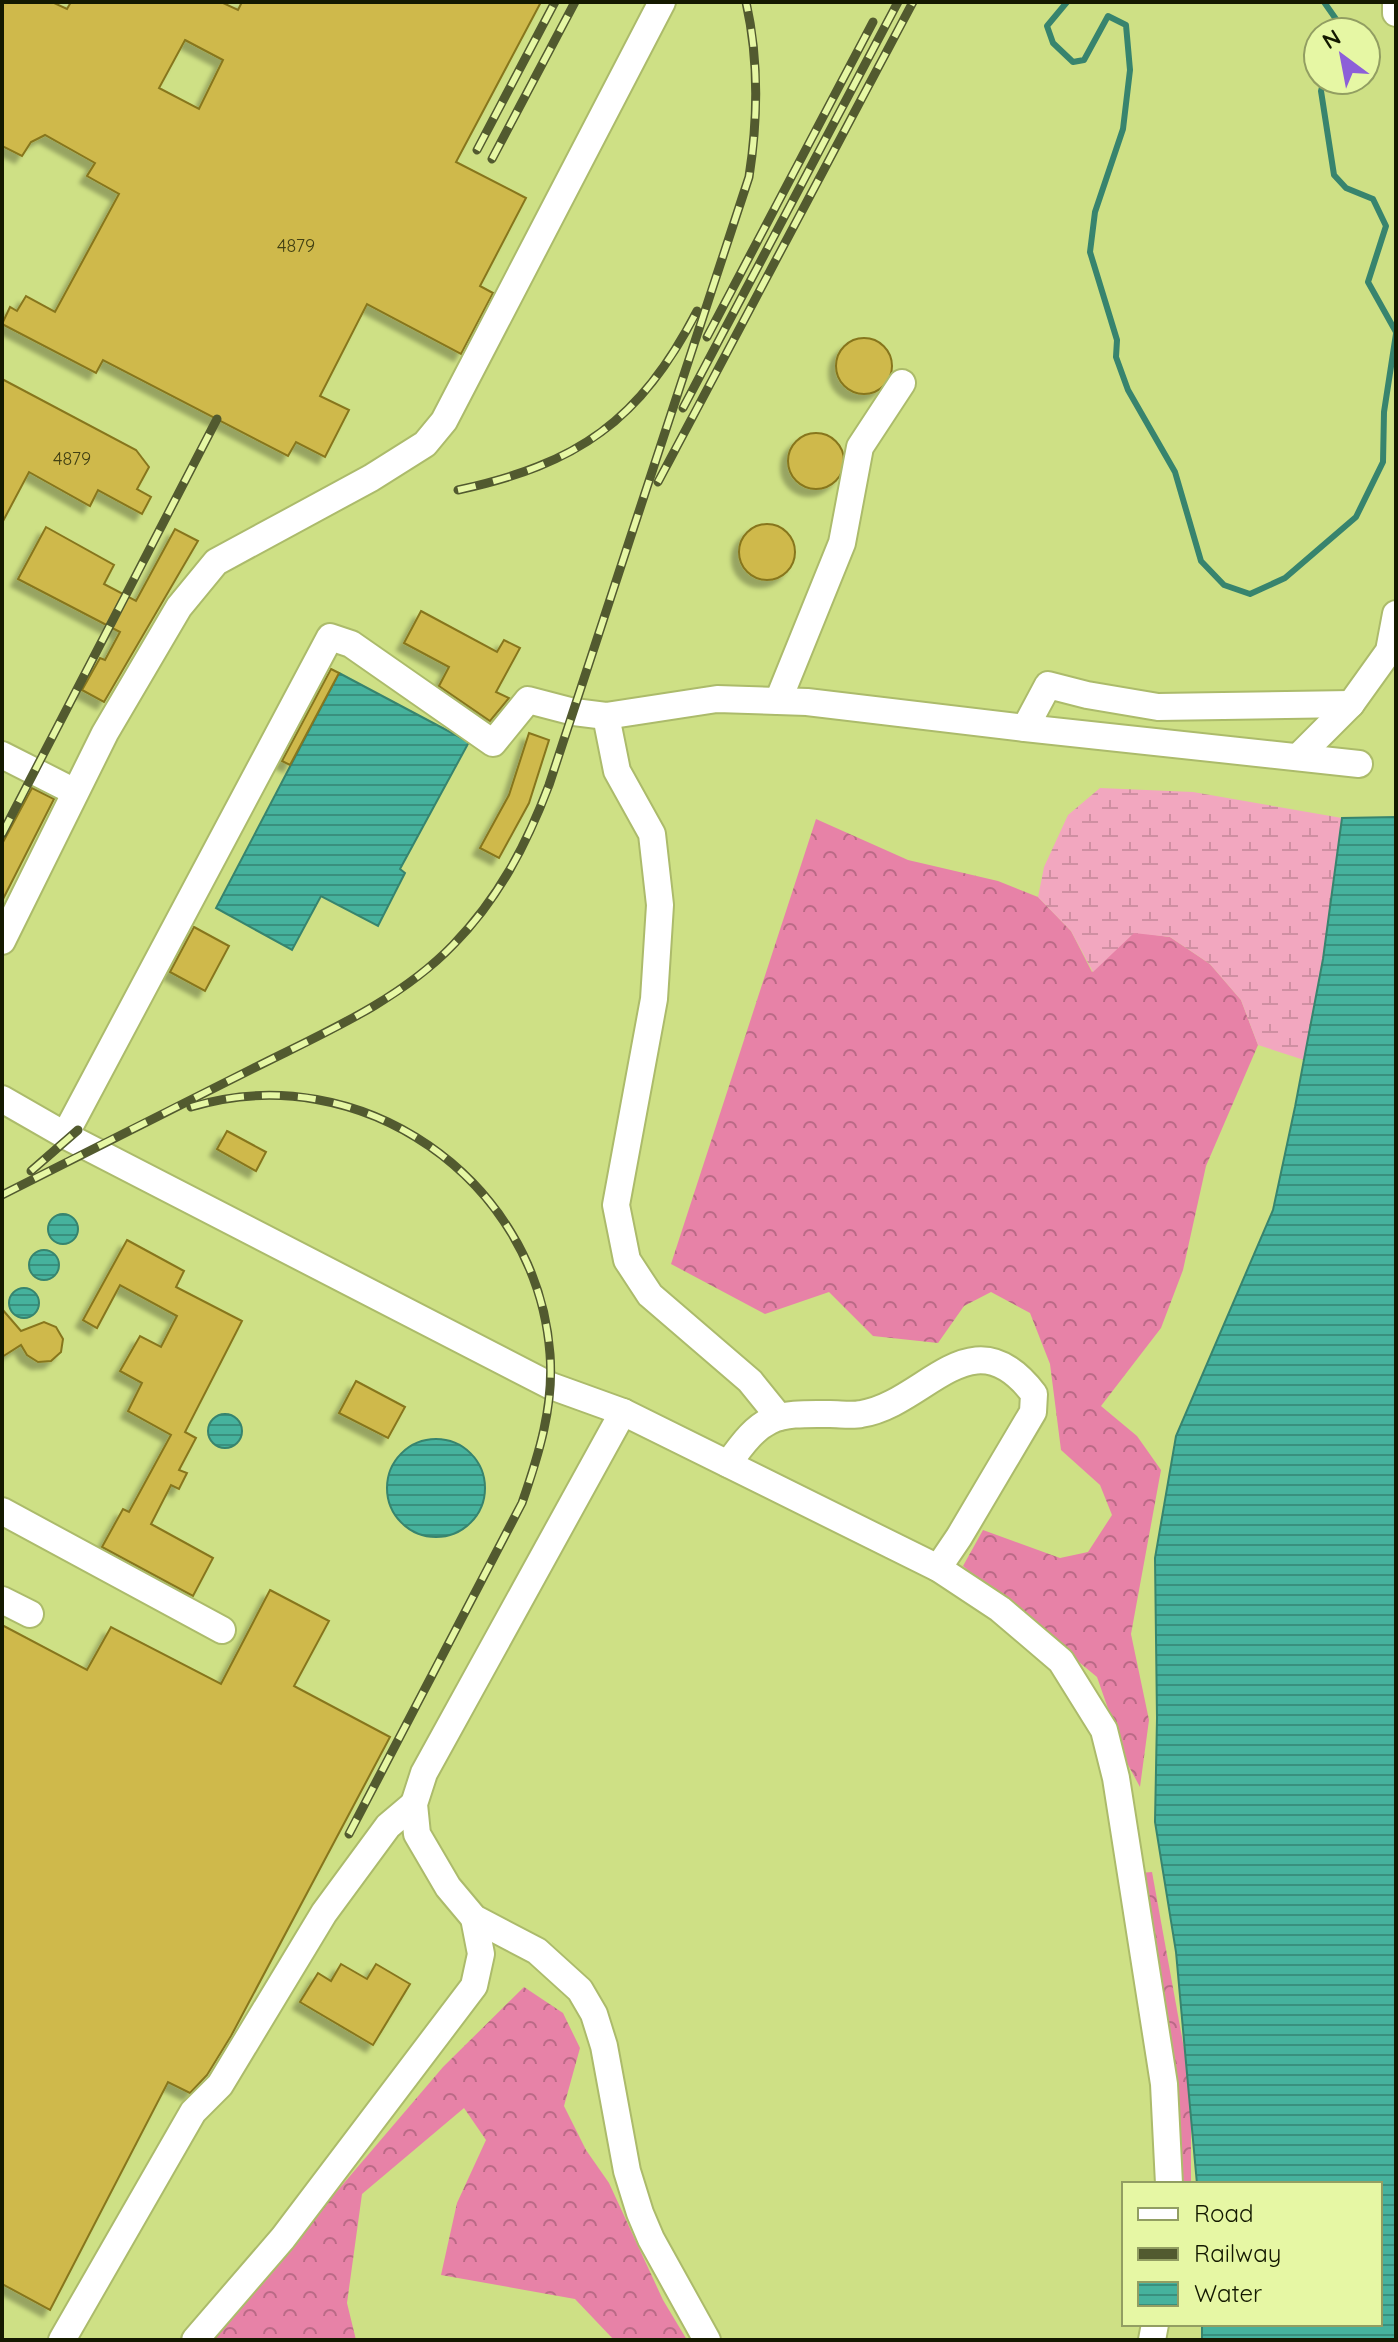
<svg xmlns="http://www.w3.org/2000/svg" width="1398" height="2342" font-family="Quicksand,sans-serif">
<defs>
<pattern id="forest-crowns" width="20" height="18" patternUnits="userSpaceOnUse" patternTransform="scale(2)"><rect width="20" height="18" fill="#e782a7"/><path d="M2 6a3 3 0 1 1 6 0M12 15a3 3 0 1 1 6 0" fill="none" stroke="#ba6a86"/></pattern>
<pattern id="wetland-marsh" width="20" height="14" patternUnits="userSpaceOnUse" patternTransform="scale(2)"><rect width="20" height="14" fill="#f2a7bf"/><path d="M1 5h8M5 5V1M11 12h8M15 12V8" fill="none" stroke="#cf8fa2"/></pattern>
<pattern id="water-rules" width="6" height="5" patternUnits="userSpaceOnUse" patternTransform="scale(2)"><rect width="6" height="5" fill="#46b29d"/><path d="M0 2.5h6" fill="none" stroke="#39907e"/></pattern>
<filter id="shadow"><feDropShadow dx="-7" dy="7" stdDeviation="2" flood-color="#0004"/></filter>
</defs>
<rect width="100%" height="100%" fill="#d8e997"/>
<path fill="#cee085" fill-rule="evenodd" d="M2,2H1396V817L1342,819L1295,1107L1273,1210L1176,1436L1157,1718L1155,1822L1176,1952L1197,2184H1124V2324H1202V2340H2ZM1318,32H1366V80H1318Z"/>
<g fill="url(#forest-crowns)">
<polygon points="816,819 908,860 998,881 1038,897 1071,931 1092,972 1134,932 1170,937 1210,964 1241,1000 1258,1045 1206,1166 1183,1270 1161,1328 1101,1406 1137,1436 1161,1470 1131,1634 1149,1720 1140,1787 1127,1763 1097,1677 963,1566 983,1530 1060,1558 1088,1552 1112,1515 1100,1485 1061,1450 1050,1364 1030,1313 991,1292 964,1306 938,1343 873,1336 829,1292 765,1314 671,1264"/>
<polygon points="1152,1872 1191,2087 1191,2184 1172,2184 1140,1873"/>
<polygon points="524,1987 563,2013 580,2048 564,2106 586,2150 609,2183 663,2300 687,2340 614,2340 575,2299 441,2275 457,2203 486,2140 464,2108 362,2194 347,2303 356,2340 210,2340 443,2067"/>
</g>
<polygon fill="url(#wetland-marsh)" points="1100,788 1193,792 1342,818 1323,959 1304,1060 1258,1045 1241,1000 1210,964 1170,937 1134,933 1093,972 1071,931 1038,897 1044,867 1068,815"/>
<g fill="url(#water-rules)" stroke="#37846e" stroke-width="2">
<polygon points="339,673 469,742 400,869 405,873 378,926 321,896 292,950 216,908"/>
<polygon points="1396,817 1396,2340 1202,2340 1202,2324 1380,2324 1380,2184 1197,2184 1176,1952 1155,1822 1157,1718 1155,1558 1176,1436 1273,1210 1295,1107 1323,959 1342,818"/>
<circle cx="63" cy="1229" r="15"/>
<circle cx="44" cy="1265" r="15"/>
<circle cx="24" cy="1303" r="15"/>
<circle cx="225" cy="1431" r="17"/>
<circle cx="436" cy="1488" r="49"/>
</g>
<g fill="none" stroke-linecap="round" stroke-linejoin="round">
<g stroke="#37846e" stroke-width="6">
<polyline points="1067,2 1047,26 1053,43 1073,62 1084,60 1108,16 1126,25 1130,70 1123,129 1095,212 1090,252 1117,340 1116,357 1128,390 1175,472 1201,561 1224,585 1250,594 1285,578 1356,517 1383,462 1384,412 1396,334"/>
<polyline points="1324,2 1338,22 1336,32"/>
<polyline points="1324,80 1321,91 1334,175 1346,188 1373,199 1386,226 1368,282 1396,332"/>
</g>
</g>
<g fill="#cfb94c" stroke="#87761d" stroke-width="2" fill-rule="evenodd" filter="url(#shadow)">
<path d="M2,2H52L67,9L71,2H221L238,10L242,2H541L456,162L526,198L480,286L493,293L461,354L367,304L320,396L349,410L325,457L296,442L288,456L103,360L96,373L2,324L10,307L17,311L26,296L55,312L119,194L87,176L95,163L45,135L31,142L22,156L2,146ZM185,40L223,60L199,109L159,88Z"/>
<circle cx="864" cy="366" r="28"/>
<polygon points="2,379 136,450 149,467 137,489 151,497 142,514 98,490 90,506 29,472 2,523"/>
<circle cx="816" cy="461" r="28"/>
<circle cx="767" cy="552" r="28"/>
<polygon points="46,527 114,565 104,584 136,601 175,529 198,541 104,702 82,690 100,658 105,660 120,632 18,579"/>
<polygon points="421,611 497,652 504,640 520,648 496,692 509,698 490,721 439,686 449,667 404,643"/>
<polygon points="331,669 339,673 290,765 282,761"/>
<polygon points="529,733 549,740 529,803 499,858 480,848 509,795"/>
<polygon points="32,788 54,799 2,901 2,844"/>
<polygon points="194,927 229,946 205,991 170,972"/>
<polygon points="227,1131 266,1152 256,1171 217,1149"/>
<polygon points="127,1240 184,1271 176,1287 242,1321 185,1432 196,1438 179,1470 187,1473 179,1489 171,1485 151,1524 213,1558 193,1596 102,1547 123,1509 129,1512 171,1435 128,1411 142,1383 120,1371 140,1336 161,1347 177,1316 120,1285 97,1328 83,1320"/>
<polygon points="2,1309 21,1331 44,1322 56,1327 63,1339 61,1352 51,1361 38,1362 27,1355 21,1345 2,1357"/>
<polygon points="356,1381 405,1407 388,1438 339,1413"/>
<polygon points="270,1590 329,1621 294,1686 390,1737 231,2036 207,2075 190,2093 168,2082 50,2310 2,2284 2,1625 87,1670 111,1627 221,1684"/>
<polygon points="341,1964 367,1979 376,1964 410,1984 373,2045 300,2002 318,1973 331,1981"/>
</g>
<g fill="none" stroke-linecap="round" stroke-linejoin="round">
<g stroke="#acbb6b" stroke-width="30">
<g id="minor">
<polyline points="1396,2 1396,13"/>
<polyline points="778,701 842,543 860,447 902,383"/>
<polyline points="606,716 617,771 652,834 660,905 654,999 616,1205 627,1260 650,1295 750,1381 779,1417"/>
<polyline points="1025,728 1359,764"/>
<polyline points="2,755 75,792"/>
<polyline points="1298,757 1351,704 1389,651 1396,614"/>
<polyline points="2,941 105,733 179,607 216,562 371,478 425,444 444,421 662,2"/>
<polyline points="2,1099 70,1138 551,1386 623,1412 938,1568 1000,1609 1061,1661 1104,1730 1116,1778 1164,2084 1169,2184"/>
<polyline points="65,1135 330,637 351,644 493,743 528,700 574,712 606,716 717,699 807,702 1025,728 1048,685 1087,695 1158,707 1351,704"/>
<polyline points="623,1412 424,1773 414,1804 417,1834 448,1887 474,1918 537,1951 580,1990 594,2014 604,2046 627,2171 640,2213 651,2239 707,2340"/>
<path d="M728,1464C762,1416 772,1413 830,1414C840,1414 852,1416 861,1414C926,1404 972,1312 1034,1394L1033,1412L959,1537L938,1568"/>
<polyline points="2,1511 222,1630"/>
<polyline points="2,1600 30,1614"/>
<polyline points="62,2340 193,2112 220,2085 324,1913 388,1826 414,1804"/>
<polyline points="195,2340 283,2238 474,1986 481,1954 474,1918"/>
<polyline points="1152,2340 1155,2324"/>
</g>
</g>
<use href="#minor" stroke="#fff" stroke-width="26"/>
<g stroke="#525a2f" stroke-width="9">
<g id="rail">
<polyline points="477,150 555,2"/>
<polyline points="492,159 575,2"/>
<polyline points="707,337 873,22"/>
<polyline points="683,408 898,2"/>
<polyline points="658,482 913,2"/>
<path d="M458,490C578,464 640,421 697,311"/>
<polyline points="2,834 217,419"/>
<path d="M191,1107C360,1056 537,1179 550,1354C554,1406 539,1454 522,1503L349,1834"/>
<polyline points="31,1171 78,1130"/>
<path d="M2,1195C85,1153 168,1111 252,1069C321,1034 398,1002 453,945C498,899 526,846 549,785L749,177C758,119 759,60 746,2"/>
</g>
</g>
<use href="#rail" stroke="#e6f7a4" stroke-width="6" stroke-dasharray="18" stroke-linecap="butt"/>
</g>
<g text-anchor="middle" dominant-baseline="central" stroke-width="6" stroke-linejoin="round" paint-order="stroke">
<g font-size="18" fill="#434113">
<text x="296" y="245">4879</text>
<text x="72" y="458">4879</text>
</g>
</g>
<rect width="1398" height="2342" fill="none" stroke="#141900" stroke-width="8"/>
<rect x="1122" y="2182" width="260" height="144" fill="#e6f7a4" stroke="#929e62" stroke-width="2"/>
<rect x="1138" y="2208" width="40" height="12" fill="#ffffff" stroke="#929e62" stroke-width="2"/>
<text x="1194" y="2222" font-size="24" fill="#141900">Road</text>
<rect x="1138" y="2248" width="40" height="12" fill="#525a2f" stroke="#929e62" stroke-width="2"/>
<text x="1194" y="2262" font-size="24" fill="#141900">Railway</text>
<rect x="1138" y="2282" width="40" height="24" fill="url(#water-rules)" stroke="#929e62" stroke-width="2"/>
<text x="1194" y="2302" font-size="24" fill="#141900">Water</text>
<g transform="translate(1342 56) rotate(328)"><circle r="38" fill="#e6f7a4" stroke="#929e62" stroke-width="2"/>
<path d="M0-6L14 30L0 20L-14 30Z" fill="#8c5fd8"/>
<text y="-12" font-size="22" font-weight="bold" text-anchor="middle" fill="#141900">N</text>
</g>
</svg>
